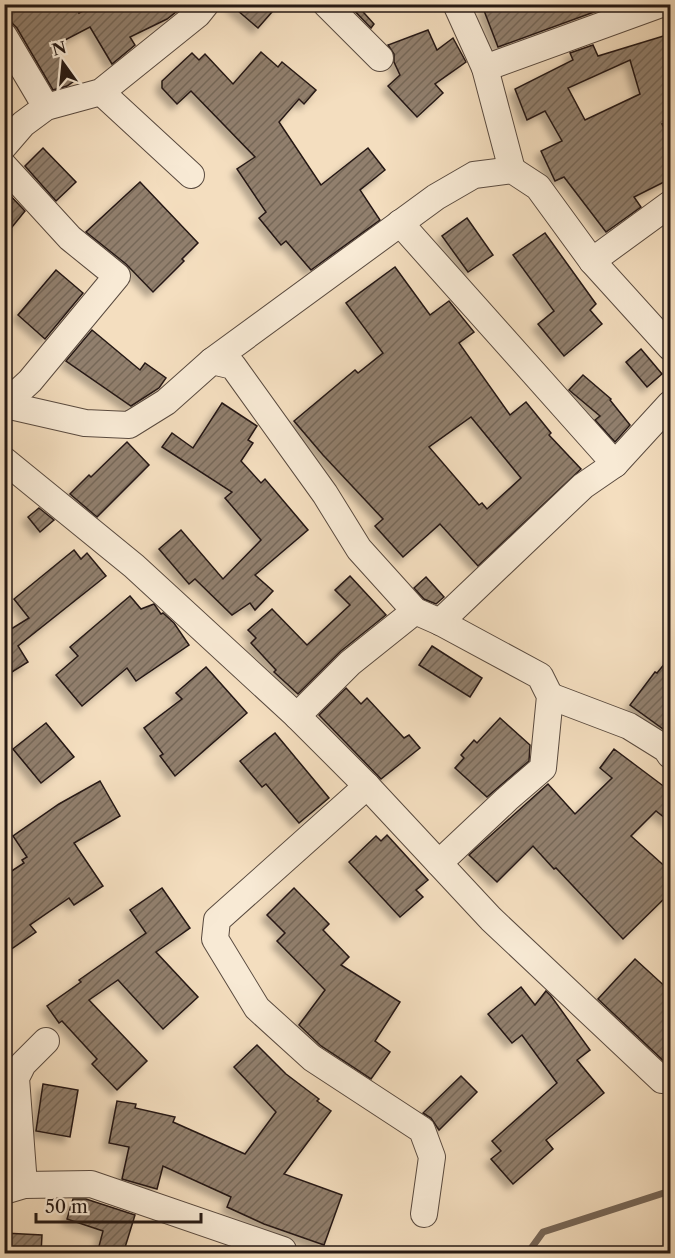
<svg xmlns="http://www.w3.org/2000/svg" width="675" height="1258" font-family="'Libre Caslon Text',serif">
<defs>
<pattern id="building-hatch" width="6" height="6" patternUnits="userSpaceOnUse" patternTransform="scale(1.5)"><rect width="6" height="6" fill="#917f6d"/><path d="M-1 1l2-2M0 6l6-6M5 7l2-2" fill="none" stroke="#766758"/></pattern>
<filter id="shadow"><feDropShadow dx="-5.5" dy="5.5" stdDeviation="3" flood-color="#0004"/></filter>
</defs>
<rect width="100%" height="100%" fill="#f4debf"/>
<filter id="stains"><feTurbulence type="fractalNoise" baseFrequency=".00333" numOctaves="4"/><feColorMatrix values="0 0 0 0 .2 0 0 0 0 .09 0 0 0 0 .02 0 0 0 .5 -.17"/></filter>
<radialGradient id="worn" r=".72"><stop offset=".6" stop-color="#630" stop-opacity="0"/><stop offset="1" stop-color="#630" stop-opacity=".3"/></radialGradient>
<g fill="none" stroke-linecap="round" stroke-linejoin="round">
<polyline stroke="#776758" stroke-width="7" points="527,1254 543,1232 670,1191"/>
</g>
<g fill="url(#building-hatch)" stroke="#251914" stroke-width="1.5" fill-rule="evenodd" filter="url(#shadow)">
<polygon points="4,4 78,4 79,13 97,4 186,4 167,19 130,37 135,45 112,64 90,27 61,42 63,46 57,50 77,79 67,86 53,90 17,28 12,23"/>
<polygon points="230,4 279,4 258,28"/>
<polygon points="348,4 356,4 374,24 371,28"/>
<polygon points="493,4 616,4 498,47 483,8"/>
<polygon points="428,30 437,50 453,38 466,62 435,84 443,93 417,117 388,86 400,75 394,62 394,54 388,45"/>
<path d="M670,34V121L662,124L670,142V179L634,197L641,207L606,232L564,177L555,181L541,151L562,141L545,111L527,120L515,89L573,60L570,53L593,45L598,56ZM630,60L640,94L585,120L568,88Z"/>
<polygon points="261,52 278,67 282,62 316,90 304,104 299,99 279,122 321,185 368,148 385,170 360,190 380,220 311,270 286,241 281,245 259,218 266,212 237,169 255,157 191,91 177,104 162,88 162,81 192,53 199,60 205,54 233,84"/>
<polygon points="43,148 76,182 56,201 25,166"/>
<polygon points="140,182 198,243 182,259 184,261 153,292 126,264 86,232"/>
<polygon points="4,189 25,211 4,237"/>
<polygon points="467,218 493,255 468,272 442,236"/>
<polygon points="545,233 596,304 590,310 602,324 564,356 538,324 554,311 513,255"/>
<path d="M395,267L430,315L449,301L474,332L459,343L510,415L526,402L551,433L549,435L581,469L478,566L440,524L403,557L375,526L383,519L323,455L294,421L355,370L358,373L383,353L346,303ZM471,417L521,478L487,509L482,503L479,505L429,447Z"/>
<polygon points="56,270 83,293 45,339 18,315"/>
<polygon points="92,330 140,370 145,363 166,378 159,388 131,406 66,361"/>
<polygon points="641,349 662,374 647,387 626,362"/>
<polygon points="583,375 611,399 610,400 630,425 615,442 595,420 600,416 569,390"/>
<polygon points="222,403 257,426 248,440 253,443 241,461 261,483 265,479 308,530 255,575 273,591 255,610 250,603 232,615 195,579 189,584 159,549 181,530 223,579 261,540 225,498 232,492 162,447 172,433 193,448"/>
<polygon points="127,442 149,465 97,517 70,494 89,475 91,477"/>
<polygon points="39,508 54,520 40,532 28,517"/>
<polygon points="74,550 81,559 87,553 106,576 18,646 28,662 4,677 4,626 8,631 29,618 14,599"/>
<polygon points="350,576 386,615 341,651 298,694 274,672 276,670 251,643 256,638 248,630 272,609 307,645 350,605 335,590"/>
<polygon points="426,577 444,597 436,604 424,599 414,588"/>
<polygon points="130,596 141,609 154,604 161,614 163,613 174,623 189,645 136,681 127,668 82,706 56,675 78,656 70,647"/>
<polygon points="432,646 482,678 470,697 419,665"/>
<polygon points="670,657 670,734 630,705 655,672 657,673"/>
<polygon points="206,667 247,713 175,776 160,756 163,754 144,728 182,699 176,693"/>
<polygon points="346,688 361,704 367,698 404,738 409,735 420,748 381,779 319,715"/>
<polygon points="500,718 530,745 529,761 487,797 455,768 464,758 461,755 474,740 477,743"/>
<polygon points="46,723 74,757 41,783 13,749"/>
<polygon points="275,733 329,798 299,823 266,784 262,787 240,761"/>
<polygon points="614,749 670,791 670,822 656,811 631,836 670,871 670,893 623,939 556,868 554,869 533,846 497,882 469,855 548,784 575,814 612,778 600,768"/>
<polygon points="100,781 120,816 74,843 103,886 74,905 69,898 30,925 36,932 4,954 4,876 24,863 22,860 27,857 13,836 59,804"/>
<polygon points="387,835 428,880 416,890 423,897 400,917 349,862 376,836 381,841"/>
<polygon points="162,888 190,928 156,952 198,997 163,1029 118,980 89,1000 147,1061 117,1090 92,1064 97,1059 62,1021 59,1023 47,1006 81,982 79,980 146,933 130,910"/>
<polygon points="294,888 329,924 323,930 349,957 341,965 400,1002 375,1041 390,1052 371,1079 321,1046 299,1025 325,990 277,941 285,933 267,915"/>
<polygon points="635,959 670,991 670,1067 598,999"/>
<polygon points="521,987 535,1005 546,991 551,996 590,1050 577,1060 604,1093 546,1140 553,1149 513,1184 491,1159 501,1151 492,1141 557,1083 522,1035 512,1043 488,1014"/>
<polygon points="257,1045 286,1074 319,1099 317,1101 331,1111 284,1174 342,1195 324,1245 264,1224 227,1207 231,1197 163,1166 157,1189 122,1179 129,1147 109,1143 117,1101 136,1104 135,1108 175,1117 173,1122 245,1154 276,1112 234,1067"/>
<polygon points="461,1076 477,1092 439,1130 431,1118 423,1113"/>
<polygon points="43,1084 78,1090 70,1137 36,1131"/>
<polygon points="73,1199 86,1199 135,1215 123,1254 97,1254 103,1231 67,1219"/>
<polygon points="4,1233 42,1235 41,1254 4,1254"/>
</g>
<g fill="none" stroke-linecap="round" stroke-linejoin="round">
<g stroke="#594a3f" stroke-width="28">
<g id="street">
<polyline points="326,4 380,58"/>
<polyline points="456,4 485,68 512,170"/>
<polyline points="4,36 46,107"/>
<polyline points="485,68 661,4"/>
<polyline points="101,92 191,175"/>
<polyline points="4,146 23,124 46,107 101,92 198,14 206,4"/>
<polyline points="4,166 70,238 117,276 30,381 4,405"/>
<polyline points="400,223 615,464"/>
<polyline points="592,261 670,204"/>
<polyline points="212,361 233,366 325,494 359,549 415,611 440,622 540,676 550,696 543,768 507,799 439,863"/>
<polyline points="6,405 85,423 129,425 166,402 212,361 436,197 474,175 512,170 538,187 592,261 670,347"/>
<polyline points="4,460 134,566 297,716 367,786 491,919 662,1080"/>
<polyline points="440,622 583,486 615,464 670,404"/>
<polyline points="550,696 629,726 666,749 670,755"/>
<polyline points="297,716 350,663 415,611"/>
<polyline points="367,786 217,920 215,939 257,1008 312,1058 422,1130 432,1157 424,1214"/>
<polyline points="24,1185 16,1078 23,1064 46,1041"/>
<polyline points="4,1191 24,1185 91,1184 283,1250"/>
</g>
</g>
<use href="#street" stroke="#f8ead5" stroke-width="26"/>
</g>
<rect width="675" height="1258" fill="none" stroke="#f4debf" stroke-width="24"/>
<rect x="6" y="6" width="663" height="1246" fill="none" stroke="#251914" stroke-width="3"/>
<rect x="12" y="12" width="651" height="1234" fill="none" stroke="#251914" stroke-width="1.5"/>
<g transform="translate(63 63) rotate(345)" stroke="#f8ead5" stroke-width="4.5" paint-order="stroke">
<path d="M0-4.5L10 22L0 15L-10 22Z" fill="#251914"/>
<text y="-9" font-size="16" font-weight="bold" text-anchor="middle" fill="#251914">N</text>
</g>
<path d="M36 1213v9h165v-9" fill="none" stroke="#251914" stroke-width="3"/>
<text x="45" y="1213" font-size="18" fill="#251914" stroke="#f8ead5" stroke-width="4.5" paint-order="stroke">50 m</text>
<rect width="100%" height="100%" filter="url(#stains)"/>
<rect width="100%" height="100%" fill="url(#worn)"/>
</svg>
